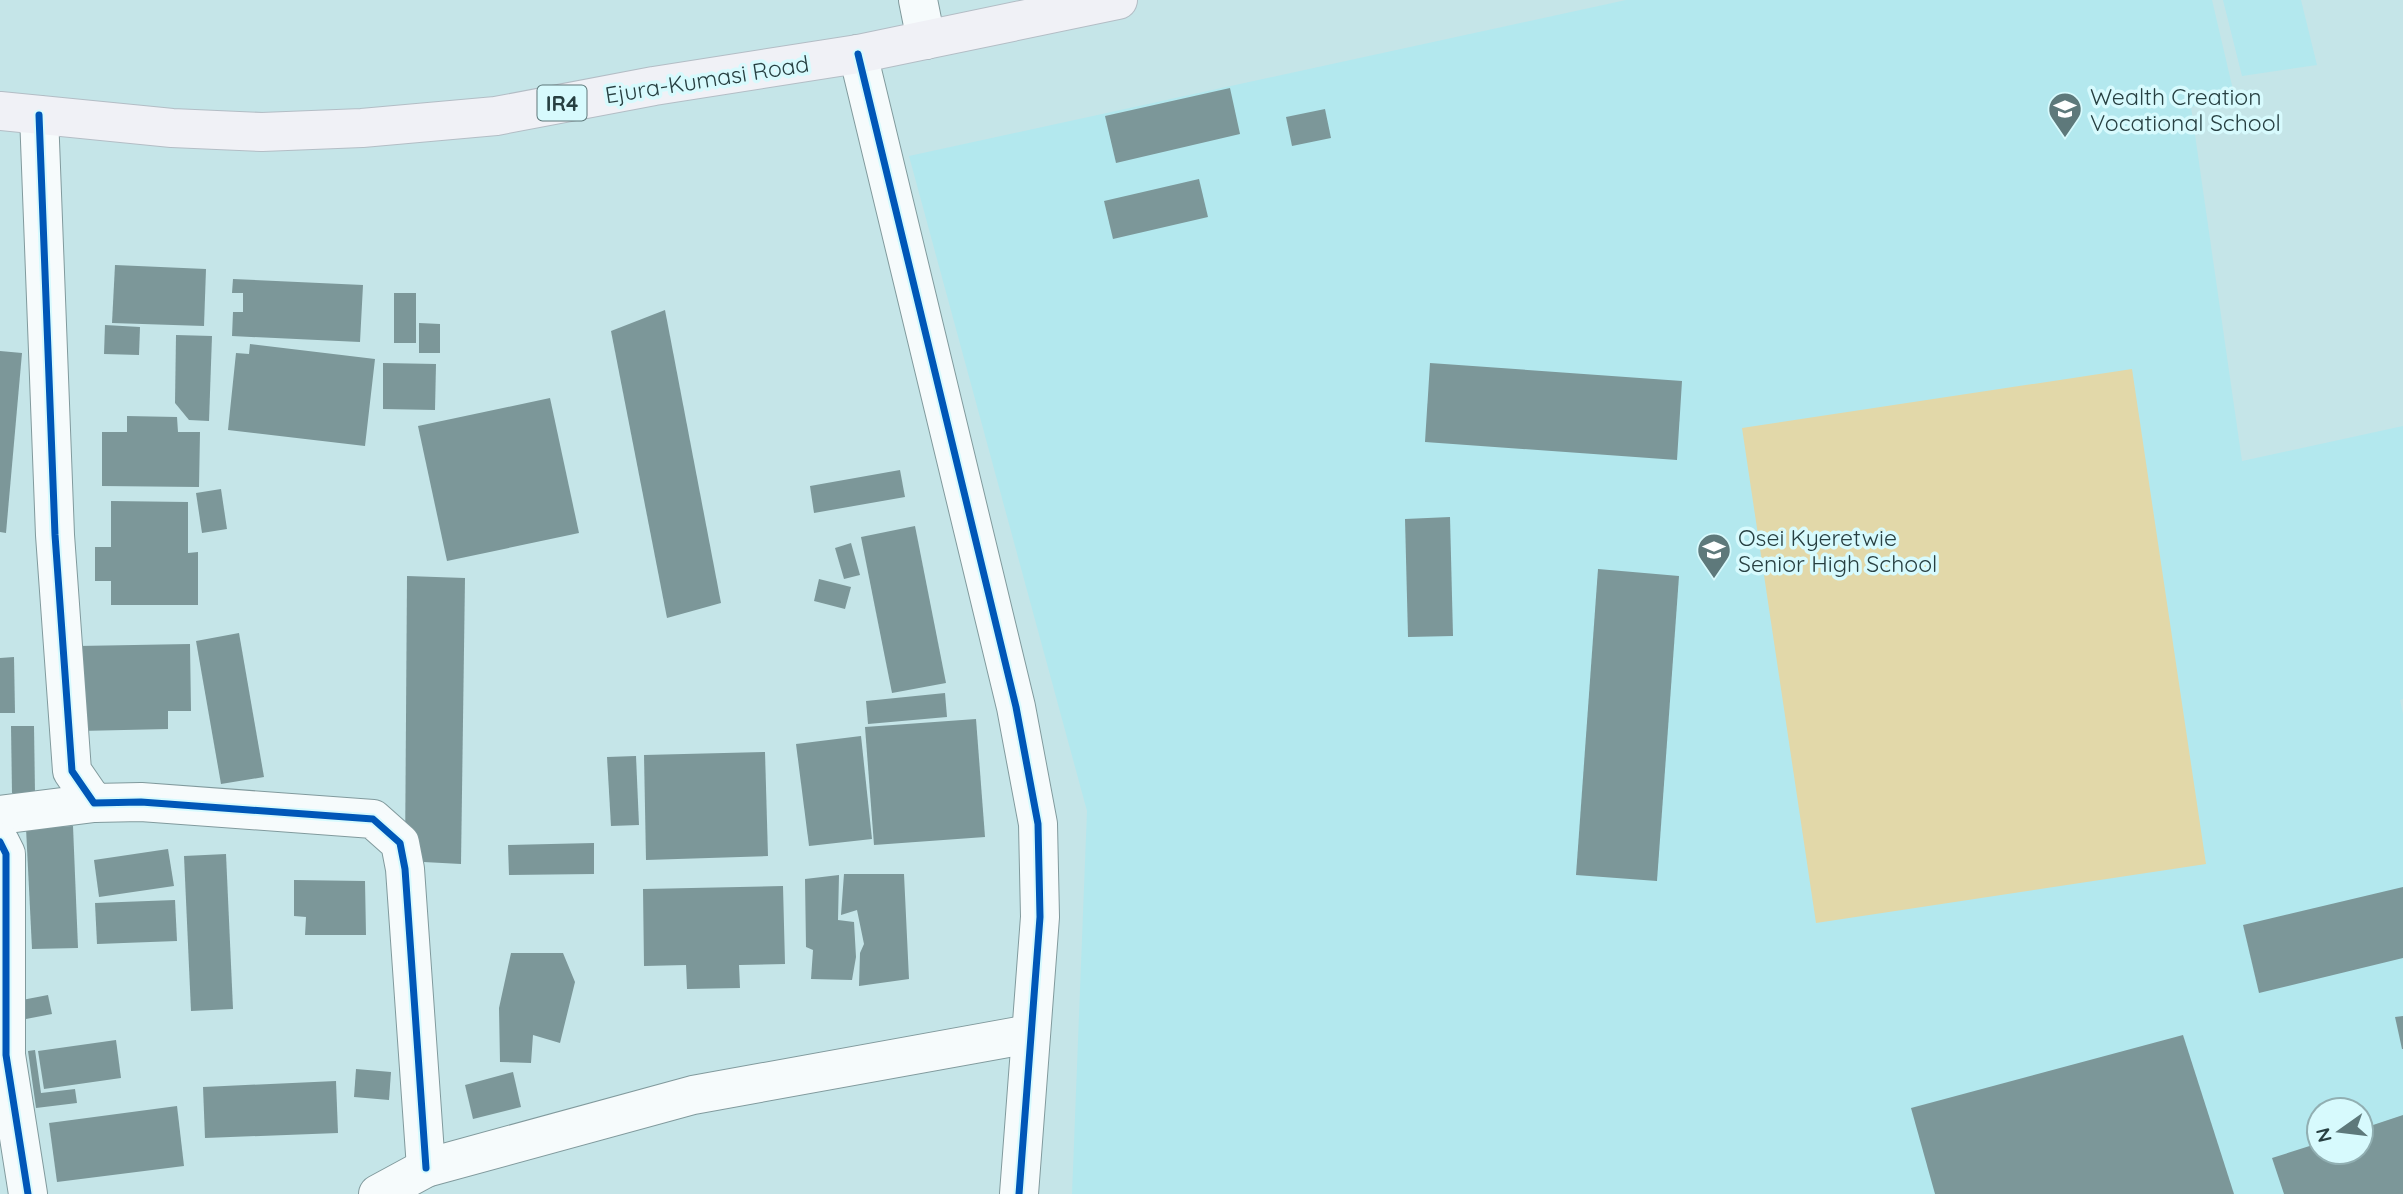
<svg xmlns="http://www.w3.org/2000/svg" width="2403" height="1194" font-family="Quicksand,sans-serif">
<rect width="100%" height="100%" fill="#c5e5e8"/>
<g fill="#b3e8ee" fill-rule="evenodd">
<path d="M1626,0H2212L2234,94L2191,107L2242,461L2403,426V699L2400,700L2403,714V1194H1072L1087,811L909,156ZM2319,1110H2361V1152H2319Z"/>
<polygon points="2223,0 2301,0 2317,65 2242,76"/>
</g>
<polygon fill="#e2d8a9" points="2132,369 2206,864 1816,923 1742,428"/>
<g fill="#7c9799">
<polygon points="1230,88 1240,134 1116,163 1105,116"/>
<polygon points="1325,109 1331,138 1292,146 1286,117"/>
<polygon points="1199,179 1208,217 1113,239 1104,201"/>
<polygon points="115,265 206,269 204,326 112,323"/>
<polygon points="233,279 363,285 360,342 232,336 233,312 243,312 243,293 232,293"/>
<rect x="394" y="293" width="22" height="50"/>
<polygon points="665,310 721,603 667,618 611,331"/>
<polygon points="419,323 440,324 440,353 419,353"/>
<polygon points="105,325 140,327 139,355 104,354"/>
<polygon points="176,335 212,336 209,421 189,420 175,403"/>
<polygon points="250,344 375,359 365,446 228,430 236,353 249,354"/>
<polygon points="0,351 22,353 6,533 0,532"/>
<polygon points="383,363 436,364 435,410 383,409"/>
<polygon points="1430,363 1682,381 1677,460 1425,442"/>
<polygon points="550,398 579,533 447,561 418,426"/>
<polygon points="127,416 177,417 178,432 200,432 199,487 102,486 102,432 127,432"/>
<polygon points="900,470 905,497 814,513 810,486"/>
<polygon points="221,489 227,529 202,533 196,493"/>
<polygon points="111,501 188,502 188,553 198,552 198,605 111,605 111,581 95,581 95,547 111,547"/>
<polygon points="1450,517 1453,636 1408,637 1405,519"/>
<polygon points="915,526 946,683 892,693 861,537"/>
<polygon points="851,543 860,575 844,579 835,548"/>
<polygon points="1598,569 1679,576 1657,881 1576,875"/>
<polygon points="407,576 465,578 461,864 405,861"/>
<polygon points="819,579 851,587 845,609 814,601"/>
<polygon points="239,633 264,777 221,784 196,641"/>
<polygon points="190,644 191,711 168,711 168,729 80,731 78,646"/>
<polygon points="14,657 15,713 0,713 0,658"/>
<polygon points="945,693 947,717 868,724 866,701"/>
<polygon points="976,719 985,837 874,845 865,727"/>
<polygon points="11,726 34,726 35,793 12,793"/>
<polygon points="861,736 872,839 809,846 796,744"/>
<polygon points="765,752 768,856 646,860 644,755"/>
<polygon points="636,756 639,825 611,826 607,757"/>
<polygon points="73,826 78,948 32,949 26,828"/>
<polygon points="594,843 594,874 509,875 508,845"/>
<polygon points="168,849 174,886 99,897 94,860"/>
<polygon points="226,854 233,1009 191,1011 184,856"/>
<polygon points="844,874 904,874 909,979 859,986 860,953 864,944 857,910 841,915"/>
<polygon points="839,875 838,920 854,922 856,957 852,980 811,979 813,950 806,947 805,879"/>
<polygon points="294,880 365,881 366,935 305,935 306,917 294,916"/>
<polygon points="783,886 785,964 739,965 740,988 687,989 686,965 644,966 643,889"/>
<polygon points="2403,887 2403,958 2259,993 2243,925"/>
<polygon points="175,900 177,941 97,944 95,903"/>
<polygon points="511,953 563,953 575,982 560,1043 533,1035 531,1063 500,1062 499,1008"/>
<polygon points="48,995 52,1014 26,1019 22,1000"/>
<polygon points="2403,1016 2403,1049 2402,1049 2395,1017"/>
<polygon points="2183,1035 2234,1194 1935,1194 1911,1108"/>
<polygon points="116,1040 121,1078 44,1089 38,1051"/>
<polygon points="35,1050 41,1093 75,1089 77,1103 36,1108 28,1051"/>
<polygon points="356,1069 391,1072 389,1100 354,1097"/>
<polygon points="513,1072 521,1107 473,1119 465,1085"/>
<polygon points="336,1081 338,1133 205,1138 203,1087"/>
<polygon points="177,1106 184,1166 57,1182 49,1123"/>
<polygon points="2403,1115 2403,1194 2284,1194 2272,1158 2319,1143 2319,1152 2361,1152 2361,1129"/>
</g>
<g fill="none" stroke-linecap="round" stroke-linejoin="round">
<g stroke="#819a9d" stroke-width="40">
<g id="minor">
<polyline points="918,0 926,40"/>
<polyline points="39,115 55,535 72,771 94,803 141,802 373,819 400,843 405,869 426,1168"/>
<polyline points="0,815 94,803"/>
<polyline points="0,842 6,854 6,1055 28,1194"/>
<polyline points="378,1194 426,1168 693,1095 1030,1034"/>
</g>
</g>
<g stroke="#819a9d" stroke-width="40">
<polyline id="tertiary" points="858,54 1016,707 1038,824 1040,917 1019,1194"/>
</g>
<g stroke="#b3bdc5" stroke-width="40">
<polyline id="primary" points="0,111 172,128 262,132 362,128 496,116 654,86 858,54 1118,0"/>
</g>
<use href="#minor" stroke="#f6fbfc" stroke-width="38"/>
<use href="#tertiary" stroke="#f6fbfc" stroke-width="38"/>
<use href="#primary" stroke="#f0f1f6" stroke-width="38"/>
<g stroke="#d7fafd" stroke-width="11">
<g id="cycleway">
<polyline points="858,54 1016,707 1038,824 1040,917 1019,1194"/>
<polyline points="39,115 55,535 72,771 94,803 141,802 373,819 400,843 405,869 426,1168"/>
<polyline points="0,842 6,854 6,1055 28,1194"/>
</g>
</g>
<use href="#cycleway" stroke="#0057b8" stroke-width="7"/>
</g>
<defs>
<g id="school-pin" transform="scale(1.75)"><path d="M0 17L-7.5 6A9.5 9.5 0 1 1 7.5 6Z" fill="#5e797b" stroke="#d7fafd"/><path d="M0-5L7-2L0 1L-7-2ZM-4 1L0 2.5L4 1V4Q0 6-4 4Z" fill="#fff"/></g>
</defs>
<g fill-rule="evenodd">
<use href="#school-pin" x="2065" y="109"/>
<use href="#school-pin" x="1714" y="550"/>
</g>
<g text-anchor="middle" dominant-baseline="central" stroke-width="7" stroke-linejoin="round" paint-order="stroke">
<rect fill="#d7fafd" stroke="#5c7779" stroke-width="2" x="537.5" y="85.5" width="49" height="35" rx="5"/>
<g font-size="21" font-weight="bold" fill="#273f41">
<text x="562" y="103">IR4</text>
</g>
<g font-size="23" fill="#273f41" stroke="#d7fafd">
<text transform="translate(707 79) rotate(-9)">Ejura-Kumasi Road</text>
</g>
<g font-size="23" fill="#273f41" stroke="#d7fafd" text-anchor="start">
<text x="2090" y="96">Wealth Creation<tspan x="2090" dy="26">Vocational School</tspan></text>
<text x="1738" y="537">Osei Kyeretwie<tspan x="1738" dy="26">Senior High School</tspan></text>
</g>
</g>
<g transform="translate(2340 1131) rotate(256)"><circle r="33" fill="#d7fafd" stroke="#91afb2" stroke-width="2"/>
<path d="M0-5L12 26L0 18L-12 26Z" fill="#5e797b"/>
<text y="-10" font-size="19" font-weight="bold" text-anchor="middle" fill="#273f41">N</text>
</g>
</svg>
